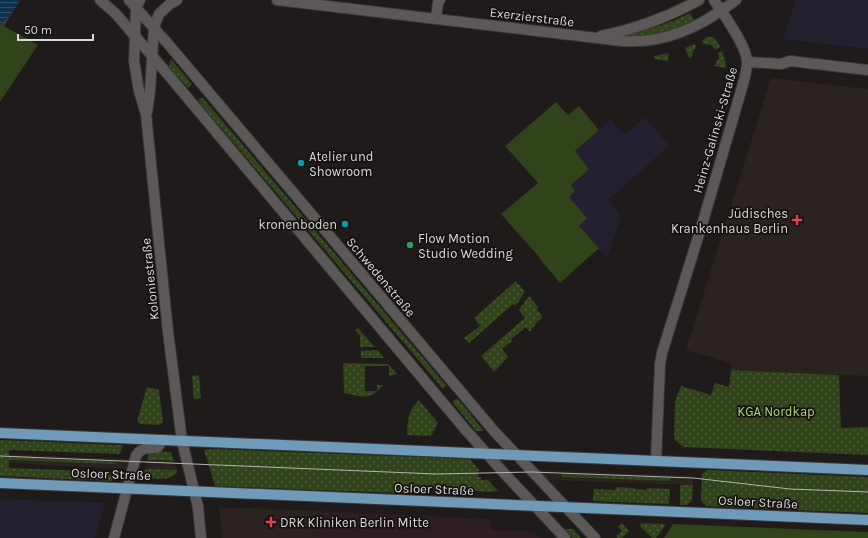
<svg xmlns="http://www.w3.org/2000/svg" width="868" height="538" font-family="Karla,sans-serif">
<defs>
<pattern id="grass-dots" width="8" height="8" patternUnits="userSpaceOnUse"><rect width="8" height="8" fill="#30431a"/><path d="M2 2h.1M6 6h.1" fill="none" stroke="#4d5e3b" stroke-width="1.8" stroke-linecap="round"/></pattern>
<pattern id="water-rules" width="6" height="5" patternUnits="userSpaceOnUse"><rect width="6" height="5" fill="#10314e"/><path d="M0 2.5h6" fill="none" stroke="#324e67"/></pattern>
</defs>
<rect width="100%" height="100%" fill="#1e1b1a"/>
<polygon fill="#2e1d24" points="321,511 491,519 492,530 527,531 537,534 542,538 320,538"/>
<g fill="#232030">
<polygon points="796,0 868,0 868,49 783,39"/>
<polygon points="645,117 669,146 608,200 621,216 607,258 579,226 569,197 575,191 571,185 575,151 611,119 624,135"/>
<polygon points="0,499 105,503 95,538 0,538"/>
</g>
<g fill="#2b231f">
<polygon points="771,78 868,89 868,376 731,370 731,363 686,350"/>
<polygon points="0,454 103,458 130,459 127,469 103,468 9,463"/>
<polygon points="147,460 174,461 177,470 145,469"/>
<polygon points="539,470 693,476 693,485 548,480"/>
<polygon points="219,507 321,511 320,538 222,538"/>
</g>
<g fill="url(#grass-dots)">
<path d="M690,13L694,20C673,30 649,37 626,36L625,35C648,29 670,24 690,13Z"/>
<path d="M707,37C715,35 718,42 720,47L716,50L711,45L703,44L702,41Z"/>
<polygon points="695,44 696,48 693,51 692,57 689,58 685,48"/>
<polygon points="722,51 725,60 726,68 714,66 719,58 718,53"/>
<polygon points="669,53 668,61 654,59 654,56"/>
<polygon points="171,59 192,84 188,88 169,67"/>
<polygon points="201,98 203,98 446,385 443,389 199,102 199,99"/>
<polygon points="516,281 525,292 515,306 513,304 469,343 464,338 480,326 474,318"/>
<polygon points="529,296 538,307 537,310 542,315 541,317 542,318 536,323 530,332 526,327 511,339 512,341 502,349 508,357 494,372 481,356 525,318 519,310"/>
<polygon points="358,328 375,347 360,347 360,335 355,330"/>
<polygon points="378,350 384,358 361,358 361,351"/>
<path d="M343,363L388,364L397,374L389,376V366H365V391H377V385H384C368,401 365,397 344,393Z"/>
<polygon points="731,370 839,375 841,428 868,427 868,455 683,447 674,439 675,401 681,386 711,395 715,383 729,387"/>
<polygon points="199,375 201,398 194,399 192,376"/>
<polygon points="147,387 159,390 163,422 160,425 140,424 137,421"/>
<polygon points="456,399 458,399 484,431 476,431 453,403 453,401"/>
<path d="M419,400L438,423L431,436L407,435C407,421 408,411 419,400Z"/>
<polygon points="0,440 123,445 120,454 9,450 9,457 117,462 116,464 9,460 9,468 114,472 112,481 0,476"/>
<polygon points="213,449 470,459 480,471 478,471 478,477 481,477 481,480 488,480 498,491 491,492 422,489 396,493 215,486 204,450"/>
<polygon points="152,451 171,452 174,461 147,460 149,453"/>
<path d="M145,469L177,470V472C170,482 156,478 146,478L143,475Z"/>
<polygon points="707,470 868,477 868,513 706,506 701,500 702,474"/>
<polygon points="562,474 670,478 670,481 562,477"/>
<polygon points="680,485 693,485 692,500 687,505 680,505"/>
<polygon points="616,487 634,488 635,489 647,490 647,488 670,489 669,504 593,501 594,489 615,490"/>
<polygon points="622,523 629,531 622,538 618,538 616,536 622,531 618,527"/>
<polygon points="641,523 664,524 665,526 656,538 652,538 640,526"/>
<polygon points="564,529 573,529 581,538 572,538"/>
</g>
<g fill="#30431a">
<polygon points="0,0 20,0 4,26 38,45 0,102"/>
<polygon points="556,102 568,115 579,106 599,130 575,151 589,169 571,185 575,191 569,197 587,218 579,226 599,248 560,283 540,259 540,258 501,214 538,183 505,146"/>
<polygon points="673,524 868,532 868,538 664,538"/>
</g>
<polygon fill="url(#water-rules)" points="0,0 20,0 9,17 0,25"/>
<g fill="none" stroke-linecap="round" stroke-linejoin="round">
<g stroke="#3a3938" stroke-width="12">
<g id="street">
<polyline points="436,19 438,3 440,0"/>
<polyline points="748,62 781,64 790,61 868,70"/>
<path d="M656,461L660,364L662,353L704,218L743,84C745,77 747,70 747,63C748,47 723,14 714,0"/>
<path d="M114,538L136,456C141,447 148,448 157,448L163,440"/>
</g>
</g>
<g stroke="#3a3938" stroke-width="12">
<g id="secondary">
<polyline points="100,0 116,14 165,71 464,428 503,472 565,538"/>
<polyline points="129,0 169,45 494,431 595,538"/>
<polyline points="140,0 136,7 134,61 139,91 146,114 168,332 182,441 198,507 201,538"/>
<path d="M277,0L622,41C666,44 702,26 736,0"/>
<path d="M601,36C636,29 668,17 699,0"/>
<polyline points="147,112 150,91 154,27 159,14 170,4 177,0"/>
</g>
</g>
<g stroke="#3a3938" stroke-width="12">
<g id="primary">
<polyline points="0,433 868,470"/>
<polyline points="0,483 868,520"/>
</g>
</g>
<use href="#street" stroke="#5b5857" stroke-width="10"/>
<use href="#secondary" stroke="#5b5857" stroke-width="10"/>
<use href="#primary" stroke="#6f9aba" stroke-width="10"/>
<polyline stroke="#b4b3b2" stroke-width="1" points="0,456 436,474 532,472 693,478 790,489 868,492"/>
</g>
<g fill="#0f9aa8" stroke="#151211" stroke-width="1.5">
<circle cx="301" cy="163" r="4"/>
<circle cx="345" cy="224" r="4"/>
</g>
<g fill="#e0444e" stroke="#151211" stroke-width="1.5">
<path d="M795 214h4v4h4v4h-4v4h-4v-4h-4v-4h4z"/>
<path d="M269 516h4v4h4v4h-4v4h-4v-4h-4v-4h4z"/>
</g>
<circle fill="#2e9e5b" stroke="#151211" stroke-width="1.5" cx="410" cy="245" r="4"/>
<g text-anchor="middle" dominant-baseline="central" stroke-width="3.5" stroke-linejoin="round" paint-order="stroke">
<g font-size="13" fill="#dad9d8" stroke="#151211">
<text transform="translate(532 17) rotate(7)">Exerzierstraße</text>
<text transform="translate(715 130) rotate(-74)">Heinz-Galinski-Straße</text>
<text transform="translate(381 277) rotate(50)">Schwedenstraße</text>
<text transform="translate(150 279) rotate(-96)">Koloniestraße</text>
<text transform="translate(111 474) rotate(2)">Osloer Straße</text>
<text transform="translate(434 489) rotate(2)">Osloer Straße</text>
<text transform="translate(758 502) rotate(3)">Osloer Straße</text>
</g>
<g font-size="13" fill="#dad9d8" stroke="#151211" text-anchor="start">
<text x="309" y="156">Atelier und<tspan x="309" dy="15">Showroom</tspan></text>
<text x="788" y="213" text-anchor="end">Jüdisches<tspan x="788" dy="15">Krankenhaus Berlin</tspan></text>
<text x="337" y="224" text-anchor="end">kronenboden</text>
<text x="418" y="238">Flow Motion<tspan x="418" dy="15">Studio Wedding</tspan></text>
<text x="280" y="522">DRK Kliniken Berlin Mitte</text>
</g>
<g font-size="13" fill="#a9d975" stroke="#151211">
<text x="776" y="411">KGA Nordkap</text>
</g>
</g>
<path d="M18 34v6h75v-6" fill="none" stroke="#dad9d8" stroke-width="2"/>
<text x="24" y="34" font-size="12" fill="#dad9d8" stroke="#151211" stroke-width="3" paint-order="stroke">50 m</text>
</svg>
